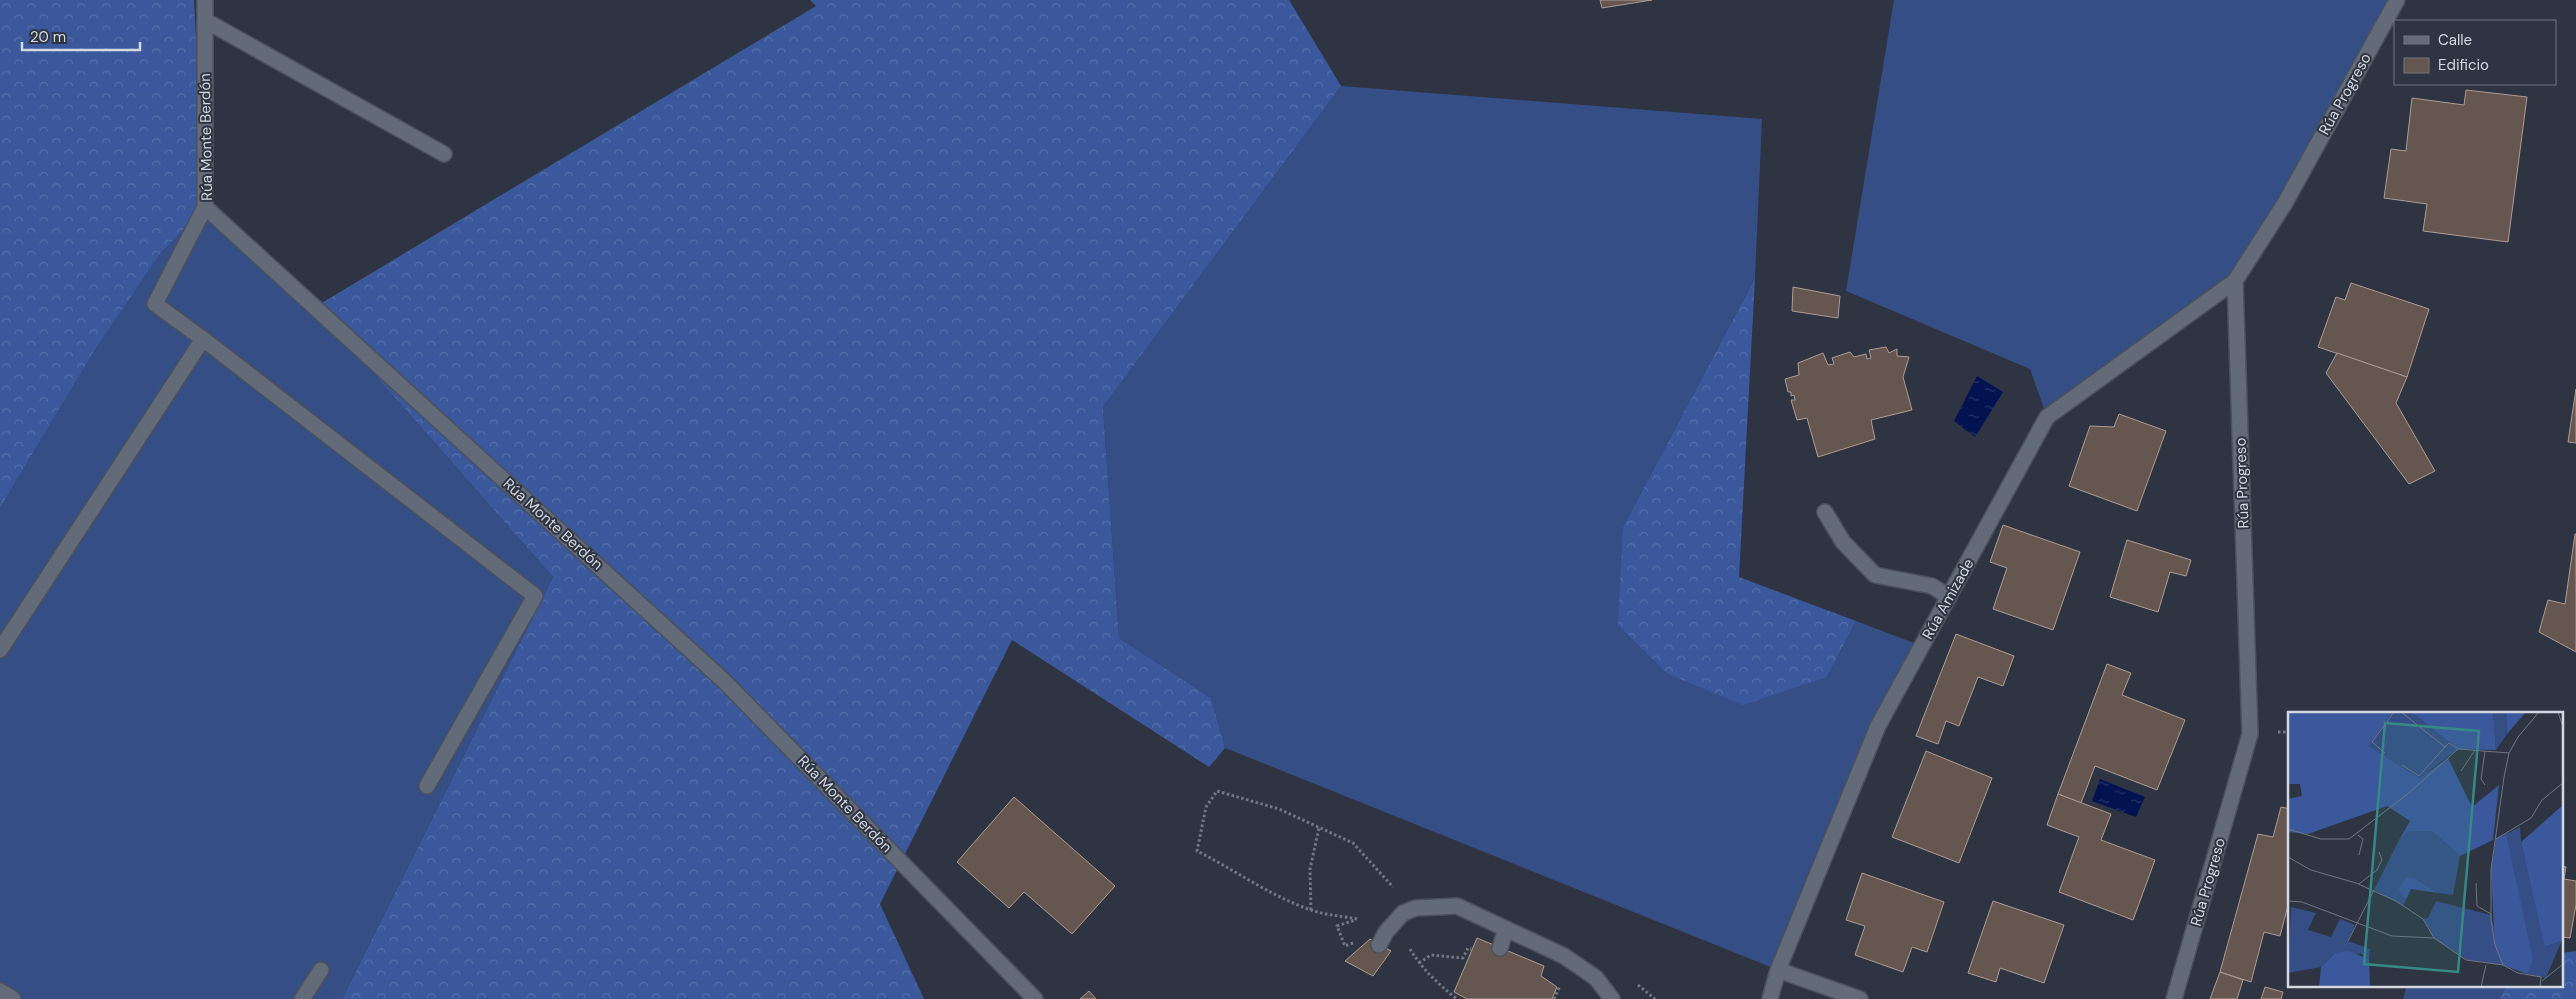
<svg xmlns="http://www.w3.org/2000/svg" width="2576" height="999" font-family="'DM Sans',sans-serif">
<defs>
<pattern id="forest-crowns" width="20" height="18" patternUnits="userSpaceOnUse" patternTransform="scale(1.25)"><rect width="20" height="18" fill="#3b589c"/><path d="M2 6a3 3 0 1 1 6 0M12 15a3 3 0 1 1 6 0" fill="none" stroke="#566faa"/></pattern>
<pattern id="water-ripples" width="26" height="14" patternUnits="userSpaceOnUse" patternTransform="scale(1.25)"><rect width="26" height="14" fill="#031351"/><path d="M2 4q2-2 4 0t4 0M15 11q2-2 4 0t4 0" fill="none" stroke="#27356a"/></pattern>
</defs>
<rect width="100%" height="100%" fill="#2e3441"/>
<g fill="#354e86">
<polygon points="1894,0 2397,0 2246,264 2047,417 2030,369 1846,291"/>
<polygon points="1341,86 1762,119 1755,278 1623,527 1827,677 1856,621 1922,646 1878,726 1778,970 1225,748 1211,698 1119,638 1103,407"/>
<polygon points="205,207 315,307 553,577 342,999 0,999 0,508 93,353 160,254"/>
<polygon points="2407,985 2507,985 2499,999 2403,999"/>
</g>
<g fill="url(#forest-crowns)">
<polygon points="0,0 194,0 205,207 160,254 93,353 0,508"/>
<polygon points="810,0 1289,0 1341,86 1103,407 1119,638 1211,698 1225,748 1209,767 1012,640 880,904 924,999 342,999 553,577 315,307 816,6"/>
<polygon points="1755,278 1739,577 1856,621 1827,677 1743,705 1668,674 1618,625 1623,527"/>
<polygon points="2576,951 2576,999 2499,999 2507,985 2562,985 2562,953"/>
</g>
<g fill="url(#water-ripples)">
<polygon points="1977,376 2003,392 1975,437 1954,421"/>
<polygon points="2100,779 2145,797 2136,817 2092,801"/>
</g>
<g fill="#65564f" stroke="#ae9c94">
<polygon points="1600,0 1652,0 1602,8"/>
<polygon points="2466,90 2527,97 2508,242 2423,231 2427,204 2384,198 2391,149 2406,151 2412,98 2464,105"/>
<polygon points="2351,283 2429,309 2407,377 2318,347 2336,297 2345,300"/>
<polygon points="1793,287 1840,296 1838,318 1792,311"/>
<polygon points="1886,347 1889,353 1897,349 1897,356 1909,357 1903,377 1912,410 1871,420 1875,439 1818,457 1807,418 1797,420 1791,400 1795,400 1794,395 1791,396 1791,392 1788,392 1785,379 1799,375 1798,363 1823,353 1828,365 1834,364 1832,358 1850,352 1854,357 1866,354 1867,359 1871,358 1869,350"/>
<polygon points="2337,353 2407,377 2396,403 2435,471 2409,484 2326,373"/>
<polygon points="2576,389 2576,443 2568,442"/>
<polygon points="2119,414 2166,431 2137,511 2069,486 2090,426 2114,427"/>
<polygon points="2003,525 2080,552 2053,630 1993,609 2007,568 1990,562"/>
<polygon points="2575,534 2576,534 2576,652 2539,632 2548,600 2565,604"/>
<polygon points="2127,540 2191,560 2186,576 2170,572 2158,612 2110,597"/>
<polygon points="1956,634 2014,656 2003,686 1978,677 1959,726 1946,721 1938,744 1916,736"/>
<polygon points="2107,664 2131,673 2122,695 2185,720 2157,790 2095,766 2081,803 2058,794"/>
<polygon points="1926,751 1992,778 1959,863 1892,837"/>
<polygon points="2058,794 2111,814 2101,840 2155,860 2133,920 2059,892 2079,837 2047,825"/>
<polygon points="1014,797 1115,886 1072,934 1024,892 1009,908 957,862"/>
<polygon points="2281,807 2290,809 2290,898 2280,936 2264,932 2251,982 2220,972 2258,834 2273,837"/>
<polygon points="2562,866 2566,867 2564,879 2576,881 2576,905 2570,938 2562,937"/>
<polygon points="1862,873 1944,902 1927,952 1912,947 1903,972 1855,955 1865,926 1846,920"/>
<polygon points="1993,901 2064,925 2044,983 2000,968 1996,982 1968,973"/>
<polygon points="1477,938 1544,966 1541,976 1557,987 1552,999 1467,999 1454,992"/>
<polygon points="1370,939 1391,951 1373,976 1345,961"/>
<polygon points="2220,972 2243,980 2237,999 2210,999"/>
<polygon points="2265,987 2283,992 2281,999 2261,999"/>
<polygon points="1089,991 1096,999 1080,999"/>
</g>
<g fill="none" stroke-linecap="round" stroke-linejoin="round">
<g stroke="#4b515b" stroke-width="18">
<g id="lane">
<polyline points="206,21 444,154"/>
<polyline points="203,339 155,304 205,207"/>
<polyline points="0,650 203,339 535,596 427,786"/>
<polyline points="0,991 13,999"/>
<polyline points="302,999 321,970"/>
</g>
</g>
<g stroke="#4b515b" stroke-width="18">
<g id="street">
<polyline points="205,0 205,207 725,682 1035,999"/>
<polyline points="1825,512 1843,542 1875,575 1932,586 1949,597"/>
<polyline points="1379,945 1386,932 1403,913 1416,908 1457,906 1564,956 1596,978 1612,999"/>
<polyline points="1500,948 1506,929"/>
<polyline points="1778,970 1860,999"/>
<polyline points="1770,999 1778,970 1878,726 2047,417 2235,281"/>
<polyline points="2174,999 2250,734 2235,281 2285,203 2397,0"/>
</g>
</g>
<g stroke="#727883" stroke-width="3" stroke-dasharray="2.5 2.5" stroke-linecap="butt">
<polyline points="2278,732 2290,732"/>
<polyline points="1311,910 1310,869 1319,828"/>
<path d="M1357,919C1342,916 1325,915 1311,910C1270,896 1235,870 1197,851L1206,807L1217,791L1279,809L1353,843L1393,887"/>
<polyline points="1353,943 1345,946 1337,926 1355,920"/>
<path d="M1410,949C1422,969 1438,984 1457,999"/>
<polyline points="1419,963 1431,955 1463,958 1468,948 1471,949"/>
<polyline points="1638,985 1655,999"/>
<polyline points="1554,999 1560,986"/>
</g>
<use href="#lane" stroke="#636a78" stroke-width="15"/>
<use href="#street" stroke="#636a78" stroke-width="15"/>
</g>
<g text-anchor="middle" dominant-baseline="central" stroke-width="4" stroke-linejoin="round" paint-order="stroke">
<g font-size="15" fill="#d4d8e0" stroke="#2e3441">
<text transform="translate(2345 94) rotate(-61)">Rúa Progreso</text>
<text transform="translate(206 137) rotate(-91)">Rúa Monte Berdón</text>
<text transform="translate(2242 483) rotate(-92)">Rúa Progreso</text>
<text transform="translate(553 524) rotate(42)">Rúa Monte Berdón</text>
<text transform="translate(1948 599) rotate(-61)">Rúa Amizade</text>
<text transform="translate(845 804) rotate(46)">Rúa Monte Berdón</text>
<text transform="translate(2208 882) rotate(-74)">Rúa Progreso</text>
</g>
</g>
<g transform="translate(2288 712)">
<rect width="275" height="275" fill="#2e3441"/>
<path d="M105,0H123L170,37L132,66L79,34ZM205,0H218L219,22L208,38ZM232,115L233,130L258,235L274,228L258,266L239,262L218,122ZM122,119H144L172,144L165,183L150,181L128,167L113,184L118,188L115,194L86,178L111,128ZM148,189L203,203L215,253L178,248L146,226L135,207L140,206ZM3,195L28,201L20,218L43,225L52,207L67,213L60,229L82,237L81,247L73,242L47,241L33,255L0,261Z" fill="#354e86"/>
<path d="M0,0H105L80,34L132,66L160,46L184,95L211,73L205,128L172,144L144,119H122L111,128L122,109L99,94L20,122L0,120V87L14,84L12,72H0ZM123,0H205L208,38L170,37ZM218,0H238L219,22ZM275,93V228L257,235L233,130ZM218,122L245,248L239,262L215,253L207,233L203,158L208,127ZM119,165L128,167L150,181L123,177L118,188L113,184L111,176ZM60,239L81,247L82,275H31L33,255L47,241Z" fill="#3b589c"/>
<path fill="none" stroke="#707681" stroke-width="1" d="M113,0L157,35L131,64L114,53M270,0L275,15M157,35L161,31L170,37M197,39L193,67L197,73M97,41L84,30L106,0M173,59L187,38M0,117L33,127H61L121,81L170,37L221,41M70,123L75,127L71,143M208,127L243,106L254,88L275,71M0,145L23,158L68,171L108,189L135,207L146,226M188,171L189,194L203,202M71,172L89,158L94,148L91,140M0,189L14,190L104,224L146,226L178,248L215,253L230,261L253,265L252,275M60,229L86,178M215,253L207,233L203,208V158L216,65L221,41L230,25L251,0M254,269L275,252M193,275L198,253"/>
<path fill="#368a85" fill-opacity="0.15" stroke="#368a85" stroke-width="2.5" d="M97,11L191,19L170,260L76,252Z"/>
<rect width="275" height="275" fill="none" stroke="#d4d8e0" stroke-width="2.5"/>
</g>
<rect x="2394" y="20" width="162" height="65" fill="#2e3441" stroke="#707681"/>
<rect x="2404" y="36" width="25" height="8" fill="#636a78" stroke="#707681"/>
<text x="2438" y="45" font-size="15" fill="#d4d8e0">Calle</text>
<rect x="2404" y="58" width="25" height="15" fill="#65564f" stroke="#707681"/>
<text x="2438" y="70" font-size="15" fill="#d4d8e0">Edificio</text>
<path d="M22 42v8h118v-8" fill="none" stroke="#d4d8e0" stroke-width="2.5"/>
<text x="30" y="42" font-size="15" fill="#d4d8e0" stroke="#2e3441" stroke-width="4" paint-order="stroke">20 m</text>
</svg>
